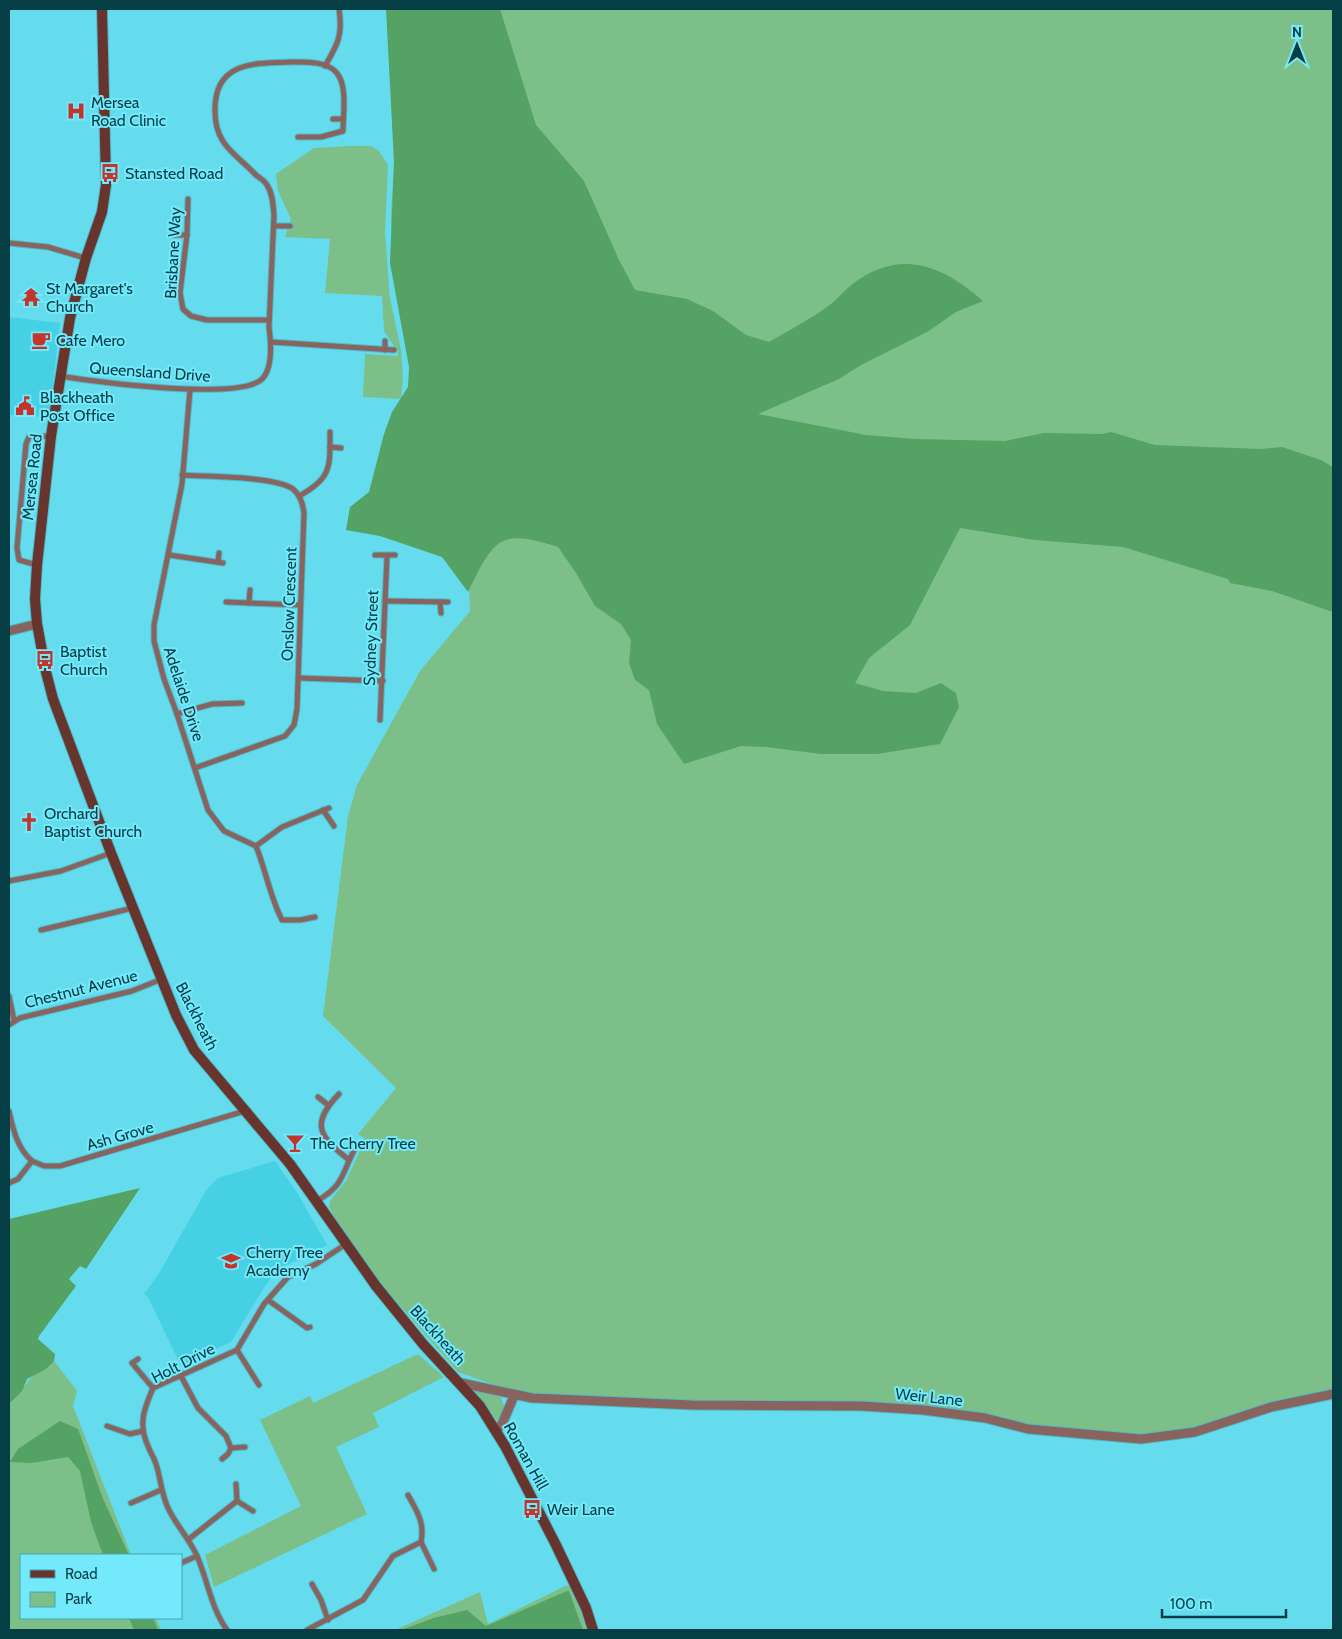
<svg xmlns="http://www.w3.org/2000/svg" width="1342" height="1639" font-family="Cabin,sans-serif">
<rect width="100%" height="100%" fill="#65dced"/>
<g fill="#46d0e4">
<polygon points="9,317 60,323 49,417 9,415"/>
<polygon points="275,1161 298,1194 327,1245 314,1253 280,1268 267,1283 231,1342 181,1366 148,1297 144,1294 158,1275 207,1189 218,1178"/>
</g>
<g fill="#7dbf88">
<polygon points="389,9 1333,9 1333,1394 1195,1432 1141,1439 1028,1429 923,1410 532,1398 458,1372 381,1284 335,1218 329,1206 330,1201 346,1181 362,1146 364,1138 358,1134 396,1088 323,1016 348,816 357,785 420,671 470,611 469,584 405,400 412,366 393,261 391,215 394,162"/>
<polygon points="348,146 371,146 379,151 388,165 385,231 387,260 390,298 401,350 403,379 401,399 363,397 365,354 398,356 398,352 384,331 382,296 325,293 330,239 285,237 291,219 278,191 276,174 314,148"/>
<polygon points="418,1354 444,1377 373,1413 379,1427 336,1447 367,1514 214,1587 205,1555 301,1506 260,1420 310,1396 313,1403"/>
<path d="M54,1361L77,1391L73,1406L131,1555H21V1618H156L161,1630H9V1404C26,1388 30,1372 54,1361Z"/>
<polygon points="472,1390 501,1397 504,1407 498,1422"/>
<polygon points="580,1583 598,1630 395,1630 480,1592 488,1624 565,1586"/>
</g>
<g fill="#54a264">
<path d="M386,9H500L536,125L584,181L619,260L635,290L687,299L713,311L746,335L769,342C790,330 812,318 831,304C839,298 845,289 854,283C902,248 943,266 983,301L956,312L927,332L861,365L839,379L758,414L866,435L915,439L1005,441L1044,433L1102,434L1111,432L1155,445L1261,449L1282,447L1321,460L1333,467V612L1272,591L1230,583L1228,579L1123,547L1035,540L960,528L910,625L869,658L855,683L883,691L916,693L941,683L956,693L959,707L940,744L877,754H821L767,747L741,746L684,764L657,724L649,690L635,680L629,663L631,640L621,624L595,606L576,573L558,547C499,528 494,539 468,592L442,557L380,536L346,530L350,507L369,492L384,434L392,412L408,387L409,367L390,263L394,162Z"/>
<polygon points="140,1188 86,1269 80,1266 69,1279 76,1286 39,1336 38,1339 55,1354 54,1361 46,1369 27,1379 22,1391 9,1404 9,1219"/>
<polygon points="60,1421 78,1429 103,1499 129,1555 103,1555 91,1522 80,1471 68,1457 31,1463 10,1462 18,1449"/>
<polygon points="567,1591 569,1591 583,1630 401,1630 434,1618 467,1610 486,1626"/>
<polygon points="129,1618 153,1618 158,1630 134,1630"/>
</g>
<g fill="none" stroke-linecap="round" stroke-linejoin="round">
<g stroke="#50b9c8" stroke-width="7">
<g id="minor">
<path d="M325,66C338,44 343,35 339,9"/>
<polyline points="333,119 343,119"/>
<polyline points="188,199 187,235 180,293 183,309 191,316 207,320 269,320"/>
<polyline points="274,226 290,226"/>
<polyline points="173,235 187,235"/>
<polyline points="9,243 48,247 85,258"/>
<polyline points="271,342 394,350"/>
<polyline points="385,350 385,341"/>
<path d="M61,376C94,382 240,401 262,379C273,368 271,342 269,327L274,215C273,205 273,194 267,185C265,181 260,178 256,175C235,153 215,145 215,111C214,61 255,63 292,62C305,62 326,61 336,72C348,85 343,114 343,131L321,137H298"/>
<path d="M190,390L182,484L154,625V641L164,679L177,714L208,810L224,831L256,846C266,871 270,897 282,920H300L315,917"/>
<polyline points="330,447 341,448"/>
<path d="M182,475C207,477 275,476 293,489C300,495 303,504 304,513L297,709L294,725L285,736L195,768"/>
<path d="M299,496C332,478 330,467 330,432"/>
<polyline points="169,555 223,563"/>
<polyline points="375,555 395,555"/>
<polyline points="218,562 219,553"/>
<polyline points="37,565 19,560 17,548 26,444 29,437 51,436"/>
<polyline points="385,601 448,602"/>
<polyline points="226,602 300,605"/>
<polyline points="440,602 441,613"/>
<polyline points="249,603 250,590"/>
<polyline points="299,678 383,681"/>
<polyline points="177,714 212,704 242,703"/>
<polyline points="380,720 387,556"/>
<polyline points="323,810 334,826"/>
<polyline points="256,846 282,827 329,808"/>
<polyline points="9,881 61,871 111,853"/>
<polyline points="41,930 133,908"/>
<polyline points="9,996 14,1020"/>
<polyline points="9,1025 20,1018 132,991 162,979"/>
<path d="M339,1094C310,1124 319,1136 349,1160"/>
<polyline points="318,1097 328,1105"/>
<path d="M9,1111C13,1129 17,1148 32,1161"/>
<polyline points="9,1183 18,1179 32,1161 44,1166 60,1166 245,1111"/>
<path d="M317,1201C346,1184 341,1173 356,1147"/>
<polyline points="268,1300 307,1328 310,1327"/>
<polyline points="237,1350 259,1385"/>
<polyline points="138,1359 132,1363 153,1388"/>
<polyline points="181,1376 198,1408 226,1436 231,1448 245,1447"/>
<polyline points="107,1426 130,1434 143,1431"/>
<polyline points="222,1459 228,1454 231,1448"/>
<polyline points="237,1501 253,1511"/>
<polyline points="131,1503 161,1490"/>
<polyline points="189,1539 237,1501 236,1484"/>
<polyline points="421,1542 434,1569"/>
<polyline points="181,1563 197,1556"/>
<polyline points="312,1584 321,1600 328,1620"/>
<path d="M227,1630C211,1608 208,1581 197,1556C189,1538 176,1525 168,1508C161,1493 161,1479 156,1464C154,1457 150,1452 148,1446C138,1424 144,1409 153,1388L237,1350L264,1304L288,1277L316,1264L346,1244"/>
<path d="M307,1630L363,1600L393,1556L421,1542C425,1523 417,1511 408,1495"/>
</g>
</g>
<g stroke="#50b9c8" stroke-width="11">
<g id="tertiary">
<polyline points="9,631 37,624"/>
<polyline points="461,1383 532,1398 692,1405 861,1406 923,1410 985,1418 1028,1429 1141,1439 1195,1432 1271,1407 1333,1394"/>
<polyline points="496,1431 502,1424 514,1396"/>
</g>
</g>
<g stroke="#50b9c8" stroke-width="12">
<polyline id="secondary" points="102,9 106,185 102,212 86,258 70,318 51,436 37,565 35,599 37,624 46,672 53,699 111,853 176,1015 194,1050 290,1164 376,1286 423,1344 480,1406 505,1446 556,1545 586,1608 593,1630"/>
</g>
<use href="#minor" stroke="#89645f" stroke-width="5"/>
<use href="#tertiary" stroke="#89645f" stroke-width="9"/>
<use href="#secondary" stroke="#68352e" stroke-width="10"/>
</g>
<defs>
<g id="hospital-bare" transform="scale(1.5)"><path d="M-5-5h3v3.5h4V-5h3V5h-3V1.5h-4V5h-3Z" fill="#c3352b" stroke="#73e9fb" stroke-width="2.5" paint-order="stroke"/></g>
<g id="bus-bare" transform="scale(1.5)"><path d="M-5-6H5V4H4V6H2V4H-2V6H-4V4H-5ZM-3.5-4V0h7V-4ZM-3.5 1.2v1.5H-2V1.2ZM2 1.2v1.5H3.5V1.2Z" fill="#c3352b" stroke="#73e9fb" stroke-width="2.5" paint-order="stroke"/></g>
<g id="temple-bare" transform="scale(1.5)"><path d="M0-6L5-2H3V0L6.5 2.5H4V6H1.5V3h-3V6H-4V2.5H-6.5L-3 0V-2H-5Z" fill="#c3352b" stroke="#73e9fb" stroke-width="2.5" paint-order="stroke"/></g>
<g id="cafe-bare" transform="scale(1.5)"><path d="M-5.5-4.5H6V0H3Q3 3.5 0 3.5H-2.5Q-5.5 3.5-5.5 0ZM3-3.2v2h1.7v-2ZM-6 4.5H4V6H-6Z" fill="#c3352b" stroke="#73e9fb" stroke-width="2.5" paint-order="stroke"/></g>
<g id="civic-bare" transform="scale(1.5)"><path d="M-.6-6.5H3V-4.5H.6V-3L4-1V1h2V6H-6V1h2V-1L-.6-3ZM-1.2 2.5V6h2.4V2.5Z" fill="#c3352b" stroke="#73e9fb" stroke-width="2.5" paint-order="stroke"/></g>
<g id="church-bare" transform="scale(1.5)"><path d="M-1.2-6h2.4v3.5h3.3v2.4h-3.3V6h-2.4V-.1h-3.3v-2.4h3.3Z" fill="#c3352b" stroke="#73e9fb" stroke-width="2.5" paint-order="stroke"/></g>
<g id="bar-bare" transform="scale(1.5)"><path d="M-6-5H6L.8 .8V4.5H3.5V6h-7V4.5H-.8V.8Z" fill="#c3352b" stroke="#73e9fb" stroke-width="2.5" paint-order="stroke"/></g>
<g id="school-bare" transform="scale(1.5)"><path d="M0-5L7-2L0 1L-7-2ZM-4 1L0 2.5L4 1V4Q0 6-4 4Z" fill="#c3352b" stroke="#73e9fb" stroke-width="2.5" paint-order="stroke"/></g>
</defs>
<g fill-rule="evenodd">
<use href="#hospital-bare" x="76" y="111"/>
<use href="#bus-bare" x="110" y="173"/>
<use href="#temple-bare" x="31" y="297"/>
<use href="#cafe-bare" x="41" y="340"/>
<use href="#civic-bare" x="25" y="406"/>
<use href="#bus-bare" x="45" y="660"/>
<use href="#church-bare" x="29" y="822"/>
<use href="#bar-bare" x="295" y="1143"/>
<use href="#school-bare" x="231" y="1261"/>
<use href="#bus-bare" x="532" y="1509"/>
</g>
<g text-anchor="middle" dominant-baseline="central" stroke-width="4" stroke-linejoin="round" paint-order="stroke">
<g font-size="16" fill="#063e45" stroke="#73e9fb" text-anchor="start">
<text x="91" y="102">Mersea<tspan x="91" dy="18">Road Clinic</tspan></text>
<text x="125" y="173">Stansted Road</text>
<text x="46" y="288">St Margaret's<tspan x="46" dy="18">Church</tspan></text>
<text x="56" y="340">Cafe Mero</text>
<text x="40" y="397">Blackheath<tspan x="40" dy="18">Post Office</tspan></text>
<text x="60" y="651">Baptist<tspan x="60" dy="18">Church</tspan></text>
<text x="44" y="813">Orchard<tspan x="44" dy="18">Baptist Church</tspan></text>
<text x="310" y="1143">The Cherry Tree</text>
<text x="246" y="1252">Cherry Tree<tspan x="246" dy="18">Academy</tspan></text>
<text x="547" y="1509">Weir Lane</text>
</g>
<g font-size="16" fill="#063e45" stroke="#73e9fb">
<text transform="translate(173 253) rotate(-87)">Brisbane Way</text>
<text transform="translate(150 372) rotate(4)">Queensland Drive</text>
<text transform="translate(32 477) rotate(-84)">Mersea Road</text>
<text transform="translate(289 604) rotate(-88)">Onslow Crescent</text>
<text transform="translate(371 638) rotate(-88)">Sydney Street</text>
<text transform="translate(184 694) rotate(72)">Adelaide Drive</text>
<text transform="translate(81 989) rotate(-14)">Chestnut Avenue</text>
<text transform="translate(197 1016) rotate(63)">Blackheath</text>
<text transform="translate(120 1136) rotate(-16)">Ash Grove</text>
<text transform="translate(438 1335) rotate(48)">Blackheath</text>
<text transform="translate(183 1363) rotate(-27)">Holt Drive</text>
<text transform="translate(929 1397) rotate(6)">Weir Lane</text>
<text transform="translate(526 1456) rotate(61)">Roman Hill</text>
</g>
</g>
<rect width="1342" height="1639" fill="none" stroke="#063e45" stroke-width="20"/>
<rect x="20" y="1554" width="162" height="65" fill="#73e9fb" stroke="#47a5b2"/>
<rect x="30" y="1570" width="25" height="8" fill="#68352e" stroke="#47a5b2"/>
<text x="65" y="1579" font-size="15" fill="#063e45">Road</text>
<rect x="30" y="1592" width="25" height="15" fill="#7dbf88" stroke="#47a5b2"/>
<text x="65" y="1604" font-size="15" fill="#063e45">Park</text>
<g transform="translate(1297 45)" stroke="#73e9fb" stroke-width="4" paint-order="stroke">
<path d="M0-4L9 19L0 12L-9 19Z" fill="#063e45"/>
<text y="-8" font-size="14" font-weight="bold" text-anchor="middle" fill="#063e45">N</text>
</g>
<path d="M1162 1609v8h124v-8" fill="none" stroke="#063e45" stroke-width="2.5"/>
<text x="1170" y="1609" font-size="15" fill="#063e45" stroke="#73e9fb" stroke-width="4" paint-order="stroke">100 m</text>
</svg>
